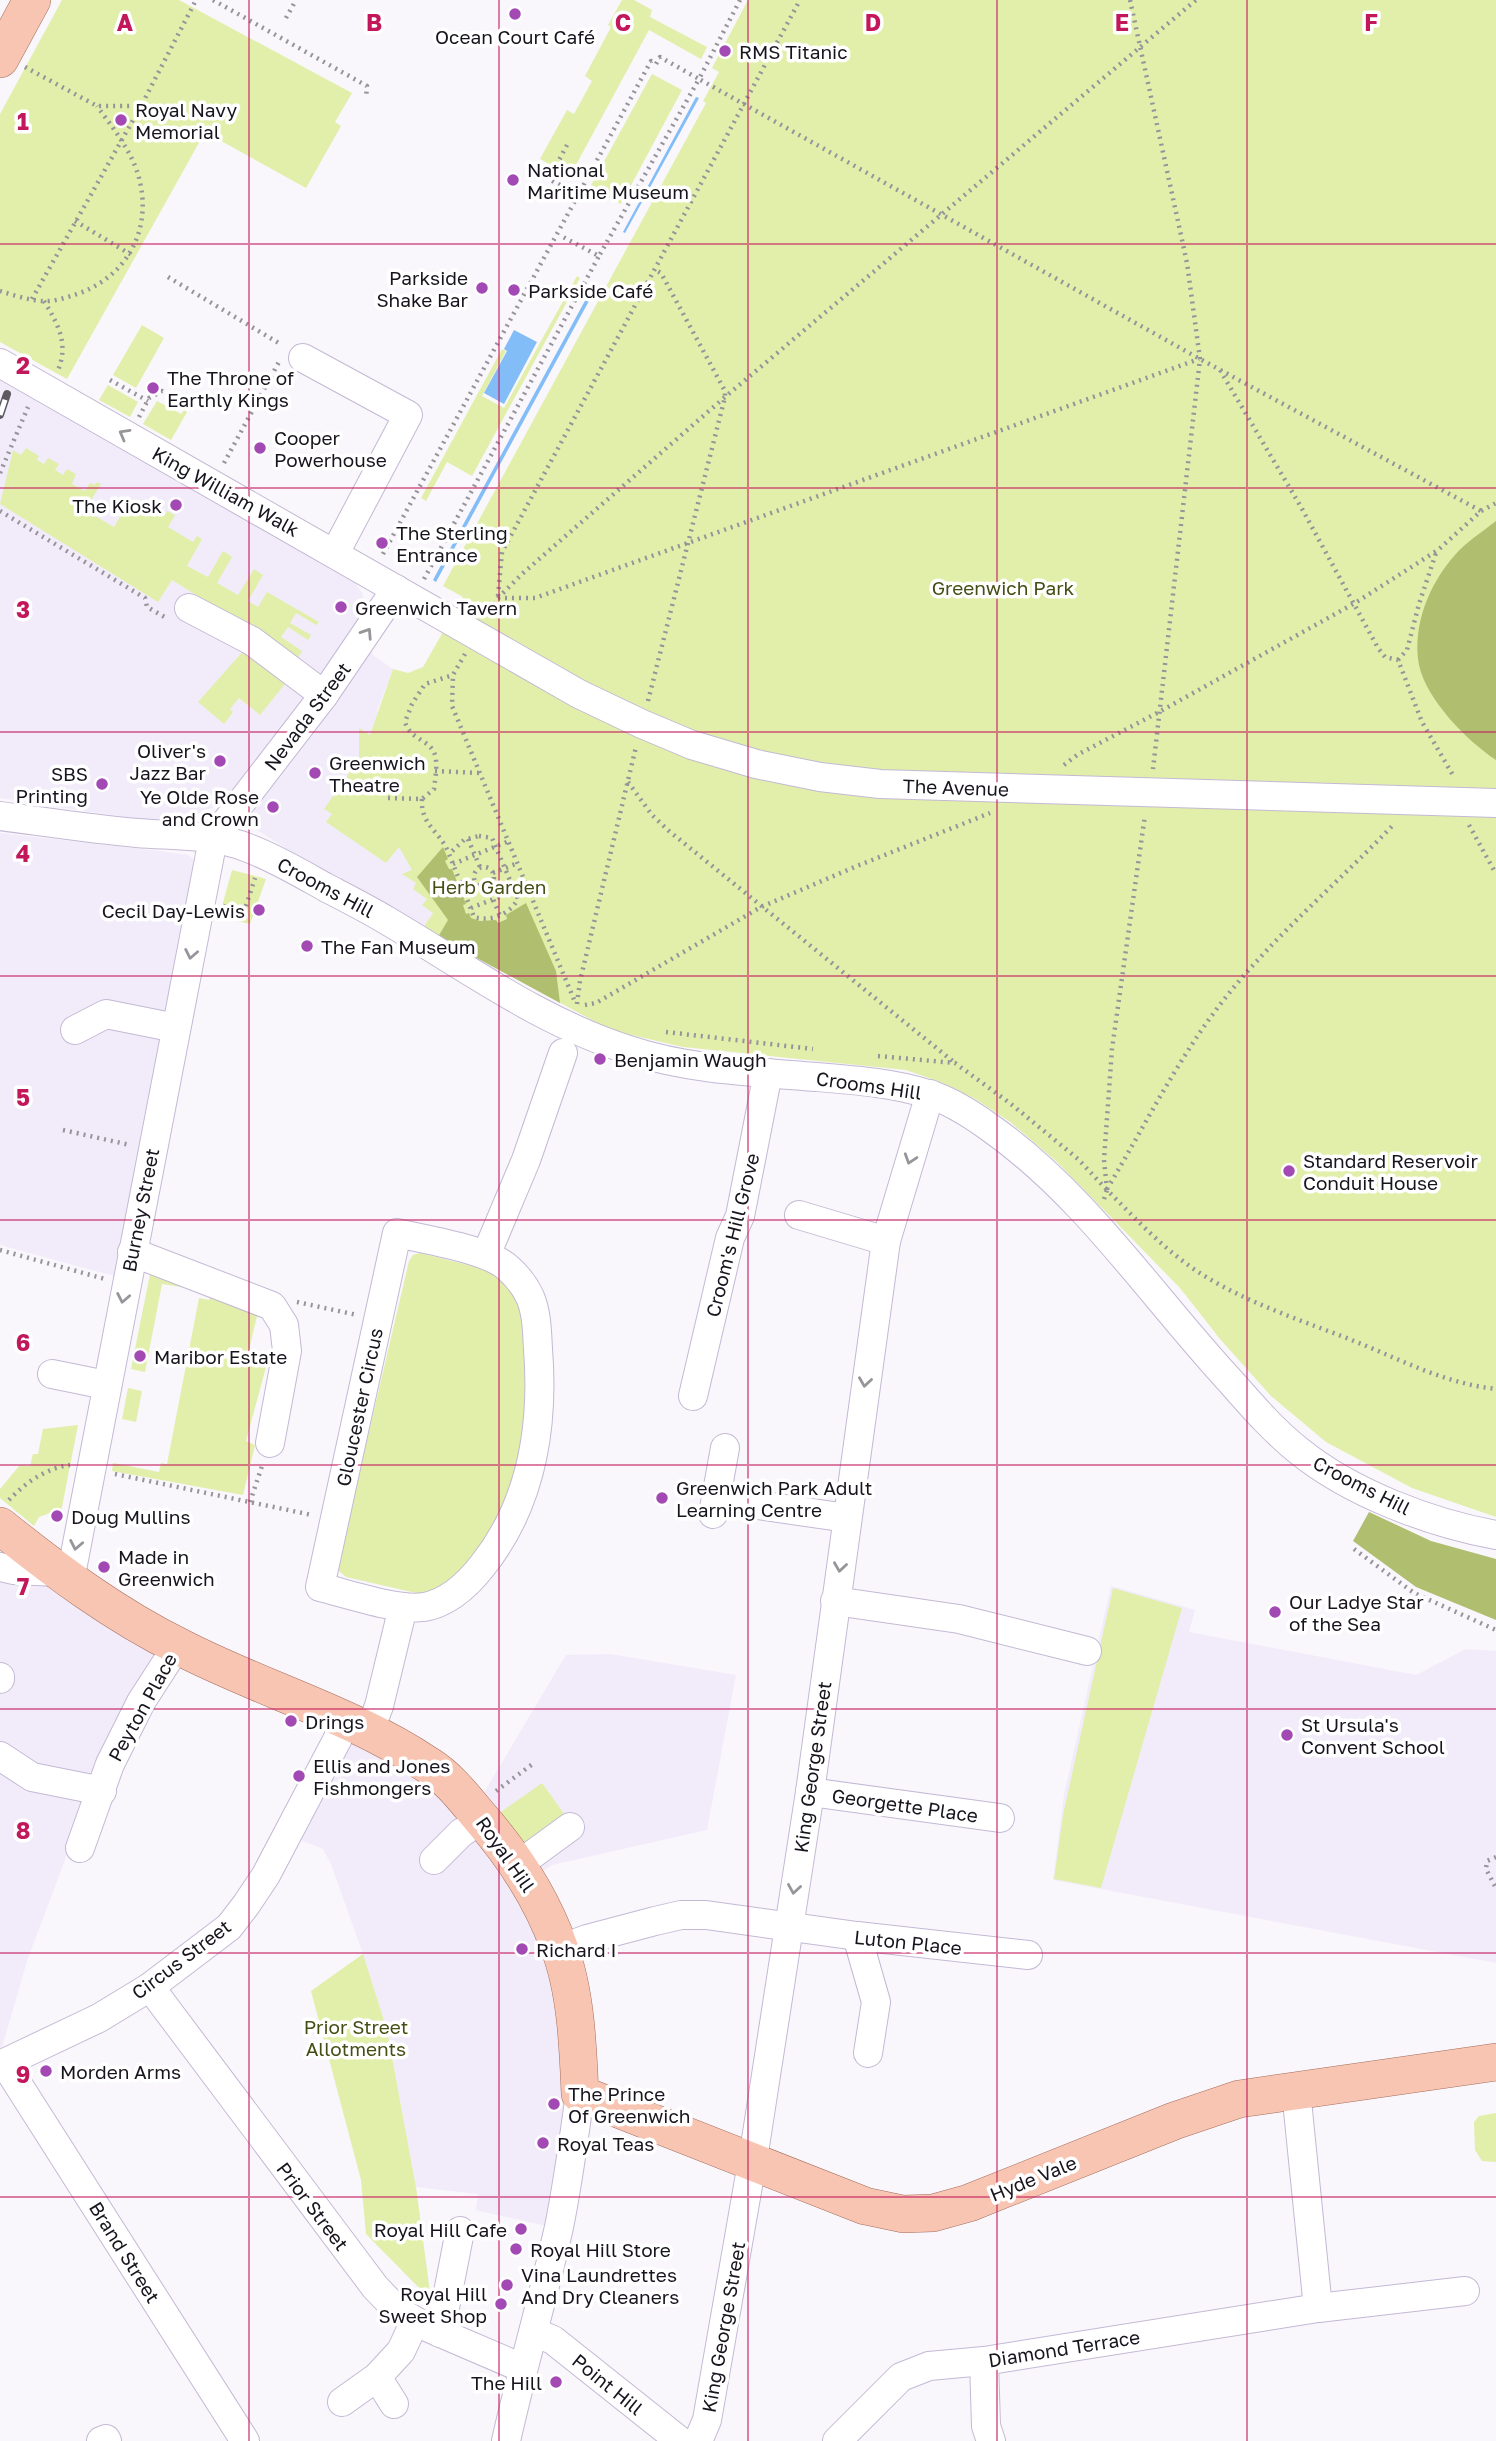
<svg xmlns="http://www.w3.org/2000/svg" width="1496" height="2441" font-family="'Golos Text',sans-serif">
<rect width="100%" height="100%" fill="#f9f6fc"/>
<g fill="#f2ecfa">
<polygon points="0,378 356,584 363,594 364,612 346,647 225,801 212,808 188,818 144,820 0,798"/>
<polygon points="370,649 373,655 393,669 377,711 448,920 434,943 251,826 246,818"/>
<polygon points="0,833 160,851 188,855 195,861 114,1276 0,1245"/>
<polygon points="0,1541 156,1650 155,1659 93,1768 94,1797 69,1849 28,1958 0,2054"/>
<polygon points="1111,1586 1195,1610 1189,1632 1416,1675 1466,1649 1496,1651 1496,1963 1053,1880 1064,1795"/>
<polygon points="610,1654 736,1675 707,1830 552,1865 534,1877 479,1801 566,1655"/>
<polygon points="348,1737 444,1789 542,1933 569,2079 547,2226 476,2210 478,2194 416,2187 387,2030 363,1954 331,1864 323,1849 298,1839"/>
</g>
<g fill="#e2efaa">
<polygon points="62,0 179,0 352,93 335,122 341,126 306,188 205,132 67,379 0,342 0,114"/>
<polygon points="622,0 634,0 652,10 650,17 707,47 701,59 649,30 570,176 540,159 567,110 574,114 592,81 585,76 611,27 608,25"/>
<polygon points="748,0 1496,0 1496,1517 1412,1488 1326,1442 1271,1396 1220,1339 1180,1288 1057,1162 1010,1122 977,1100 943,1083 906,1070 683,1047 610,1030 423,928 433,913 422,905 427,899 413,889 416,883 402,874 412,870 399,847 386,863 326,822 332,814 324,809 359,759 359,728 370,735 393,669 408,673 423,667 463,597 443,586 706,103 703,101 719,72 712,68"/>
<polygon points="652,74 682,90 621,204 590,187"/>
<polygon points="577,276 580,278 472,476 447,462 426,501 421,498 502,349 506,351 482,396 504,408"/>
<polygon points="142,325 164,338 136,388 113,375"/>
<polygon points="108,385 138,402 130,417 99,400"/>
<polygon points="157,401 181,414 184,410 187,412 171,440 143,424"/>
<polygon points="26,448 39,456 37,460 44,464 48,458 59,464 55,470 63,475 67,469 76,474 72,484 85,491 90,483 95,485 97,482 101,484 85,510 114,527 129,501 133,503 136,499 164,516 167,511 175,515 168,527 193,542 197,536 202,539 187,566 208,577 223,551 232,557 217,583 238,595 254,569 263,575 248,601 258,607 267,592 319,622 316,625 296,613 290,623 311,635 308,640 288,627 281,637 302,651 298,658 172,580 158,602 0,504 13,450 21,455"/>
<polygon points="245,649 285,684 260,715 239,698 230,709 233,712 224,724 198,702"/>
<polygon points="232,870 266,879 250,924 219,917"/>
<polygon points="420,1253 492,1271 517,1297 525,1321 527,1418 511,1491 494,1525 472,1557 447,1583 430,1593 416,1593 346,1577 339,1571 338,1564 409,1261 413,1255"/>
<polygon points="151,1269 200,1290 162,1284 145,1372 131,1369"/>
<polygon points="211,1292 258,1312 246,1362 266,1367 246,1441 255,1445 243,1495 112,1471 113,1463 159,1472 161,1463 167,1464 199,1298 209,1300"/>
<polygon points="128,1388 142,1391 136,1422 122,1419"/>
<polygon points="78,1425 60,1517 50,1513 39,1517 34,1526 0,1498 0,1489 20,1465 30,1466 33,1454 38,1454 43,1429"/>
<polygon points="1113,1588 1182,1608 1101,1888 1054,1879 1063,1815"/>
<polygon points="542,1783 567,1818 523,1850 498,1814"/>
<polygon points="363,1954 387,2030 416,2187 431,2300 366,2234 361,2180 311,1991"/>
<polygon points="1496,2113 1496,2162 1482,2161 1475,2150 1474,2122 1479,2116"/>
</g>
<g fill="#b0be70">
<path d="M1496,521V760C1467,741 1426,699 1419,665C1412,626 1429,584 1455,555C1466,542 1482,532 1496,521Z"/>
<polygon points="443,847 448,859 445,861 449,869 452,869 466,904 463,905 466,914 469,913 471,918 480,921 496,920 498,923 507,919 506,915 526,903 556,971 560,1003 438,937 448,920 417,877"/>
<polygon points="1369,1512 1431,1541 1496,1559 1496,1620 1416,1587 1353,1541"/>
</g>
<g fill="#83bdf7">
<polygon points="696,97 699,98 625,233 623,232"/>
<polygon points="593,286 596,288 436,582 433,580 440,567"/>
<polygon points="514,330 537,342 504,404 484,393 507,351 504,349"/>
</g>
<g fill="none" stroke-linecap="round" stroke-linejoin="round">
<g stroke="#c4b9d4" stroke-width="30">
<g id="minor">
<polyline points="303,358 408,415 335,553"/>
<polyline points="0,363 579,694 642,724 692,745 756,764 820,777 880,784 1496,803"/>
<polyline points="189,608 252,641 324,695"/>
<path d="M0,816C46,822 91,829 137,833C173,836 215,834 248,848C275,858 300,873 325,887C346,898 366,908 386,920C466,967 540,1022 629,1050C690,1070 754,1072 817,1077C854,1080 893,1083 928,1094C949,1100 971,1114 989,1127C1086,1195 1152,1297 1232,1383C1253,1407 1274,1431 1299,1451C1351,1493 1430,1523 1496,1535"/>
<polyline points="75,1030 106,1014 176,1028"/>
<polyline points="799,1215 886,1241"/>
<path d="M397,1233C426,1240 488,1249 508,1268C517,1276 525,1286 530,1297C537,1313 537,1332 538,1349C544,1426 532,1503 483,1565C469,1583 448,1603 424,1607C397,1611 348,1594 320,1587Z"/>
<polyline points="132,1252 272,1306 284,1325 287,1351 270,1443"/>
<polyline points="486,1255 526,1160 563,1053"/>
<polyline points="52,1374 106,1385"/>
<polyline points="693,1396 730,1238 740,1216 768,1073"/>
<polyline points="716,1499 847,1518"/>
<polyline points="713,1514 725,1448"/>
<polyline points="0,1567 14,1570 58,1572"/>
<polyline points="70,1580 213,839 324,695 396,589"/>
<polyline points="835,1601 959,1619 1087,1651"/>
<polyline points="0,1677 0,1679"/>
<polyline points="369,1732 379,1706 403,1607"/>
<polyline points="0,1756 32,1777 102,1791"/>
<polyline points="810,1792 1000,1818"/>
<polyline points="80,1848 110,1764 141,1702 177,1646"/>
<polyline points="434,1860 461,1833 482,1819"/>
<polyline points="518,1865 570,1827"/>
<polyline points="857,1936 876,2002 868,2053"/>
<polyline points="560,1949 587,1939 655,1921 681,1915 706,1915 857,1936 1028,1955"/>
<polyline points="150,1987 375,2287 397,2310 422,2325 522,2368"/>
<polyline points="5,2064 245,2441"/>
<polyline points="0,2065 99,2018 150,1987 229,1927 246,1905 266,1875 347,1721"/>
<polyline points="1296,2091 1318,2308"/>
<polyline points="534,2332 553,2340 680,2441"/>
<polyline points="440,2333 460,2231"/>
<polyline points="984,2361 986,2426 991,2441"/>
<polyline points="342,2402 377,2377"/>
<polyline points="394,2404 377,2377 401,2351 415,2321"/>
<polyline points="101,2441 106,2439 107,2441"/>
<path d="M506,2441C522,2369 543,2299 559,2227C568,2183 574,2138 580,2094"/>
<polyline points="698,2441 707,2420 755,2146 810,1792 886,1241 930,1094"/>
<polyline points="837,2441 901,2377 929,2366 984,2361 1318,2308 1465,2291"/>
</g>
</g>
<g stroke="#a56e5d" stroke-width="38">
<g id="major">
<polyline points="0,59 32,0"/>
<path d="M0,1526C56,1571 115,1615 180,1647C261,1689 352,1714 428,1765C449,1778 464,1798 480,1817C514,1856 542,1899 559,1947C576,1991 578,2047 580,2094L865,2206L903,2214L933,2213L969,2203L1174,2121L1239,2099L1496,2062"/>
</g>
</g>
<g stroke="#96939a" stroke-width="4.5" stroke-dasharray="2 5" stroke-linecap="butt">
<polyline points="213,0 367,86 366,98"/>
<polyline points="740,0 699,79 1200,359 1481,511"/>
<polyline points="1130,0 1187,263 1200,359 1153,769"/>
<polyline points="286,18 296,0"/>
<polyline points="25,67 97,106 140,106"/>
<polyline points="567,145 549,179 578,195"/>
<polyline points="75,221 135,257"/>
<polyline points="168,277 282,345"/>
<path d="M0,291C13,295 28,300 42,301C52,302 65,298 74,295C122,280 150,237 141,187C136,156 115,131 97,106"/>
<polyline points="32,299 141,106 196,0"/>
<path d="M44,301C58,324 69,344 58,370"/>
<polyline points="1220,370 1301,507 1378,648 1385,657 1398,660 1422,722 1454,777"/>
<polyline points="110,380 148,401"/>
<polyline points="139,417 149,398 162,391 187,405"/>
<polyline points="224,463 280,360"/>
<polyline points="0,473 28,407"/>
<polyline points="0,511 145,598 147,607 168,619"/>
<polyline points="383,554 651,61 656,64 660,57 699,79 599,256 563,237"/>
<polyline points="424,579 599,256"/>
<polyline points="498,596 502,552 800,0"/>
<polyline points="498,598 535,598 1199,359"/>
<polyline points="487,616 498,598 522,574 725,397 1196,0"/>
<polyline points="465,654 453,675 452,706 575,1002"/>
<polyline points="1398,660 1407,650 1419,604 1437,550"/>
<polyline points="648,701 725,397 725,391 661,273 654,269"/>
<polyline points="1064,765 1077,755 1159,712 1355,603 1438,550 1481,511 1496,503"/>
<polyline points="435,771 480,773"/>
<polyline points="628,782 652,815 669,831 955,1063"/>
<path d="M388,798L422,799L434,789C435,780 437,770 436,760C434,739 411,742 405,722L412,704L425,684L453,675"/>
<path d="M422,799C420,825 441,832 449,854"/>
<polyline points="1469,825 1496,874"/>
<path d="M479,836L492,838L518,899C509,915 491,922 474,917L449,854L464,840Z"/>
<polyline points="468,839 480,867"/>
<polyline points="453,864 509,841"/>
<circle cx="484" cy="877" r="10"/>
<polyline points="493,873 518,863"/>
<polyline points="488,887 500,916"/>
<polyline points="223,906 244,912 255,878"/>
<polyline points="471,908 527,886"/>
<polyline points="577,1004 580,981 636,747"/>
<polyline points="585,1005 596,1003 761,907 857,866 990,813"/>
<polyline points="666,1032 813,1049"/>
<polyline points="878,1056 955,1063 1011,1104 1078,1159 1106,1189"/>
<polyline points="63,1130 130,1145"/>
<path d="M1107,1189C1146,1124 1179,1056 1226,997C1276,934 1339,882 1394,824"/>
<polyline points="1107,1190 1104,1160 1112,1049 1145,815"/>
<path d="M1104,1199L1107,1190C1137,1220 1166,1252 1203,1275C1253,1306 1310,1323 1364,1345C1407,1363 1449,1384 1496,1389"/>
<polyline points="0,1250 105,1279"/>
<polyline points="297,1302 357,1315"/>
<polyline points="115,1474 312,1515"/>
<path d="M9,1500C25,1483 46,1468 70,1465"/>
<polyline points="250,1502 263,1463"/>
<polyline points="1354,1549 1414,1593 1496,1630"/>
<polyline points="496,1791 534,1763"/>
<polyline points="1496,1857 1487,1861 1486,1869 1496,1888"/>
</g>
<use href="#minor" stroke="#fff" stroke-width="28"/>
<use href="#major" stroke="#f7c5b2" stroke-width="37"/>
<g stroke="#5d5961" stroke-width="8">
<polyline id="rail" points="0,415 7,394"/>
</g>
<use href="#rail" stroke="#fff" stroke-width="5" stroke-dasharray="16" stroke-linecap="butt"/>
</g>
<defs><path id="oneway-chevron" d="M-2-3.5L2.5 0L-2 3.5" fill="none" stroke-width="1.6" stroke-linecap="round" stroke-linejoin="round" transform="scale(1.75)"/></defs>
<g stroke="#979599">
<use href="#oneway-chevron" transform="translate(124 434) rotate(-151)"/>
<use href="#oneway-chevron" transform="translate(367 633) rotate(-57)"/>
<use href="#oneway-chevron" transform="translate(191 954) rotate(101)"/>
<use href="#oneway-chevron" transform="translate(910 1159) rotate(108)"/>
<use href="#oneway-chevron" transform="translate(123 1298) rotate(101)"/>
<use href="#oneway-chevron" transform="translate(865 1382) rotate(98)"/>
<use href="#oneway-chevron" transform="translate(76 1545) rotate(101)"/>
<use href="#oneway-chevron" transform="translate(840 1567) rotate(98)"/>
<use href="#oneway-chevron" transform="translate(794 1889) rotate(99)"/>
</g>
<path fill="none" stroke="#c2185b" stroke-width="2" stroke-opacity="0.55" d="M249,0V2441M499,0V2441M748,0V2441M997,0V2441M1247,0V2441M0,244H1496M0,488H1496M0,732H1496M0,976H1496M0,1220H1496M0,1465H1496M0,1709H1496M0,1953H1496M0,2197H1496"/>
<g fill="#a249b4" stroke="#fff" stroke-width="2.5">
<circle cx="515" cy="14" r="7"/>
<circle cx="725" cy="51" r="7"/>
<circle cx="121" cy="120" r="7"/>
<circle cx="513" cy="180" r="7"/>
<circle cx="482" cy="288" r="7"/>
<circle cx="514" cy="290" r="7"/>
<circle cx="153" cy="388" r="7"/>
<circle cx="260" cy="448" r="7"/>
<circle cx="176" cy="505" r="7"/>
<circle cx="382" cy="543" r="7"/>
<circle cx="341" cy="607" r="7"/>
<circle cx="220" cy="761" r="7"/>
<circle cx="315" cy="773" r="7"/>
<circle cx="102" cy="784" r="7"/>
<circle cx="273" cy="807" r="7"/>
<circle cx="259" cy="910" r="7"/>
<circle cx="307" cy="946" r="7"/>
<circle cx="600" cy="1059" r="7"/>
<circle cx="1289" cy="1171" r="7"/>
<circle cx="140" cy="1356" r="7"/>
<circle cx="662" cy="1498" r="7"/>
<circle cx="57" cy="1516" r="7"/>
<circle cx="104" cy="1567" r="7"/>
<circle cx="1275" cy="1612" r="7"/>
<circle cx="291" cy="1721" r="7"/>
<circle cx="1287" cy="1735" r="7"/>
<circle cx="299" cy="1776" r="7"/>
<circle cx="522" cy="1949" r="7"/>
<circle cx="46" cy="2071" r="7"/>
<circle cx="554" cy="2104" r="7"/>
<circle cx="543" cy="2143" r="7"/>
<circle cx="521" cy="2229" r="7"/>
<circle cx="516" cy="2249" r="7"/>
<circle cx="507" cy="2285" r="7"/>
<circle cx="501" cy="2304" r="7"/>
<circle cx="556" cy="2382" r="7"/>
</g>
<g text-anchor="middle" dominant-baseline="central" stroke-width="7" stroke-linejoin="round" paint-order="stroke">
<g font-size="19" fill="#18141d" stroke="#fff" text-anchor="start">
<text x="515" y="36" text-anchor="middle">Ocean Court Café</text>
<text x="739" y="51">RMS Titanic</text>
<text x="135" y="109">Royal Navy<tspan x="135" dy="22">Memorial</tspan></text>
<text x="527" y="169">National<tspan x="527" dy="22">Maritime Museum</tspan></text>
<text x="468" y="277" text-anchor="end">Parkside<tspan x="468" dy="22">Shake Bar</tspan></text>
<text x="528" y="290">Parkside Café</text>
<text x="167" y="377">The Throne of<tspan x="167" dy="22">Earthly Kings</tspan></text>
<text x="274" y="437">Cooper<tspan x="274" dy="22">Powerhouse</tspan></text>
<text x="162" y="505" text-anchor="end">The Kiosk</text>
<text x="396" y="532">The Sterling<tspan x="396" dy="22">Entrance</tspan></text>
<text x="355" y="607">Greenwich Tavern</text>
<text x="206" y="750" text-anchor="end">Oliver's<tspan x="206" dy="22">Jazz Bar</tspan></text>
<text x="329" y="762">Greenwich<tspan x="329" dy="22">Theatre</tspan></text>
<text x="88" y="773" text-anchor="end">SBS<tspan x="88" dy="22">Printing</tspan></text>
<text x="259" y="796" text-anchor="end">Ye Olde Rose<tspan x="259" dy="22">and Crown</tspan></text>
<text x="245" y="910" text-anchor="end">Cecil Day-Lewis</text>
<text x="321" y="946">The Fan Museum</text>
<text x="614" y="1059">Benjamin Waugh</text>
<text x="1303" y="1160">Standard Reservoir<tspan x="1303" dy="22">Conduit House</tspan></text>
<text x="154" y="1356">Maribor Estate</text>
<text x="676" y="1487">Greenwich Park Adult<tspan x="676" dy="22">Learning Centre</tspan></text>
<text x="71" y="1516">Doug Mullins</text>
<text x="118" y="1556">Made in<tspan x="118" dy="22">Greenwich</tspan></text>
<text x="1289" y="1601">Our Ladye Star<tspan x="1289" dy="22">of the Sea</tspan></text>
<text x="305" y="1721">Drings</text>
<text x="1301" y="1724">St Ursula's<tspan x="1301" dy="22">Convent School</tspan></text>
<text x="313" y="1765">Ellis and Jones<tspan x="313" dy="22">Fishmongers</tspan></text>
<text x="536" y="1949">Richard I</text>
<text x="60" y="2071">Morden Arms</text>
<text x="568" y="2093">The Prince<tspan x="568" dy="22">Of Greenwich</tspan></text>
<text x="557" y="2143">Royal Teas</text>
<text x="507" y="2229" text-anchor="end">Royal Hill Cafe</text>
<text x="530" y="2249">Royal Hill Store</text>
<text x="521" y="2274">Vina Laundrettes<tspan x="521" dy="22">And Dry Cleaners</tspan></text>
<text x="487" y="2293" text-anchor="end">Royal Hill<tspan x="487" dy="22">Sweet Shop</tspan></text>
<text x="542" y="2382" text-anchor="end">The Hill</text>
</g>
<g font-size="19" fill="#18141d" stroke="#fff">
<text transform="translate(226 491) rotate(29)">King William Walk</text>
<text transform="translate(307 716) rotate(-53)">Nevada Street</text>
<text transform="translate(956 787) rotate(2)">The Avenue</text>
<text transform="translate(326 887) rotate(28)">Crooms Hill</text>
<text transform="translate(869 1085) rotate(8)">Crooms Hill</text>
<text transform="translate(140 1210) rotate(-79)">Burney Street</text>
<text transform="translate(732 1235) rotate(-76)">Croom's Hill Grove</text>
<text transform="translate(359 1407) rotate(-78)">Gloucester Circus</text>
<text transform="translate(1362 1485) rotate(27)">Crooms Hill</text>
<text transform="translate(142 1707) rotate(-61)">Peyton Place</text>
<text transform="translate(812 1767) rotate(-82)">King George Street</text>
<text transform="translate(905 1805) rotate(8)">Georgette Place</text>
<text transform="translate(506 1854) rotate(55)">Royal Hill</text>
<text transform="translate(908 1942) rotate(6)">Luton Place</text>
<text transform="translate(181 1959) rotate(-37)">Circus Street</text>
<text transform="translate(1033 2178) rotate(-22)">Hyde Vale</text>
<text transform="translate(313 2206) rotate(53)">Prior Street</text>
<text transform="translate(125 2252) rotate(58)">Brand Street</text>
<text transform="translate(723 2327) rotate(-80)">King George Street</text>
<text transform="translate(1064 2348) rotate(-9)">Diamond Terrace</text>
<text transform="translate(608 2384) rotate(39)">Point Hill</text>
</g>
<g font-size="19" fill="#464e15" stroke="#fff">
<text x="1003" y="587">Greenwich Park</text>
<text x="489" y="886">Herb Garden</text>
<text x="356" y="2026">Prior Street<tspan x="356" dy="22">Allotments</tspan></text>
</g>
</g>
<g font-size="23" text-anchor="middle" font-weight="bold" fill="#c2185b" stroke="#fff" stroke-width="7" stroke-linejoin="round" paint-order="stroke">
<text x="125" y="31">A</text>
<text x="374" y="31">B</text>
<text x="623" y="31">C</text>
<text x="873" y="31">D</text>
<text x="1122" y="31">E</text>
<text x="1371" y="31">F</text>
<text x="23" y="130">1</text>
<text x="23" y="374">2</text>
<text x="23" y="618">3</text>
<text x="23" y="862">4</text>
<text x="23" y="1106">5</text>
<text x="23" y="1351">6</text>
<text x="23" y="1595">7</text>
<text x="23" y="1839">8</text>
<text x="23" y="2083">9</text>
</g>
</svg>
